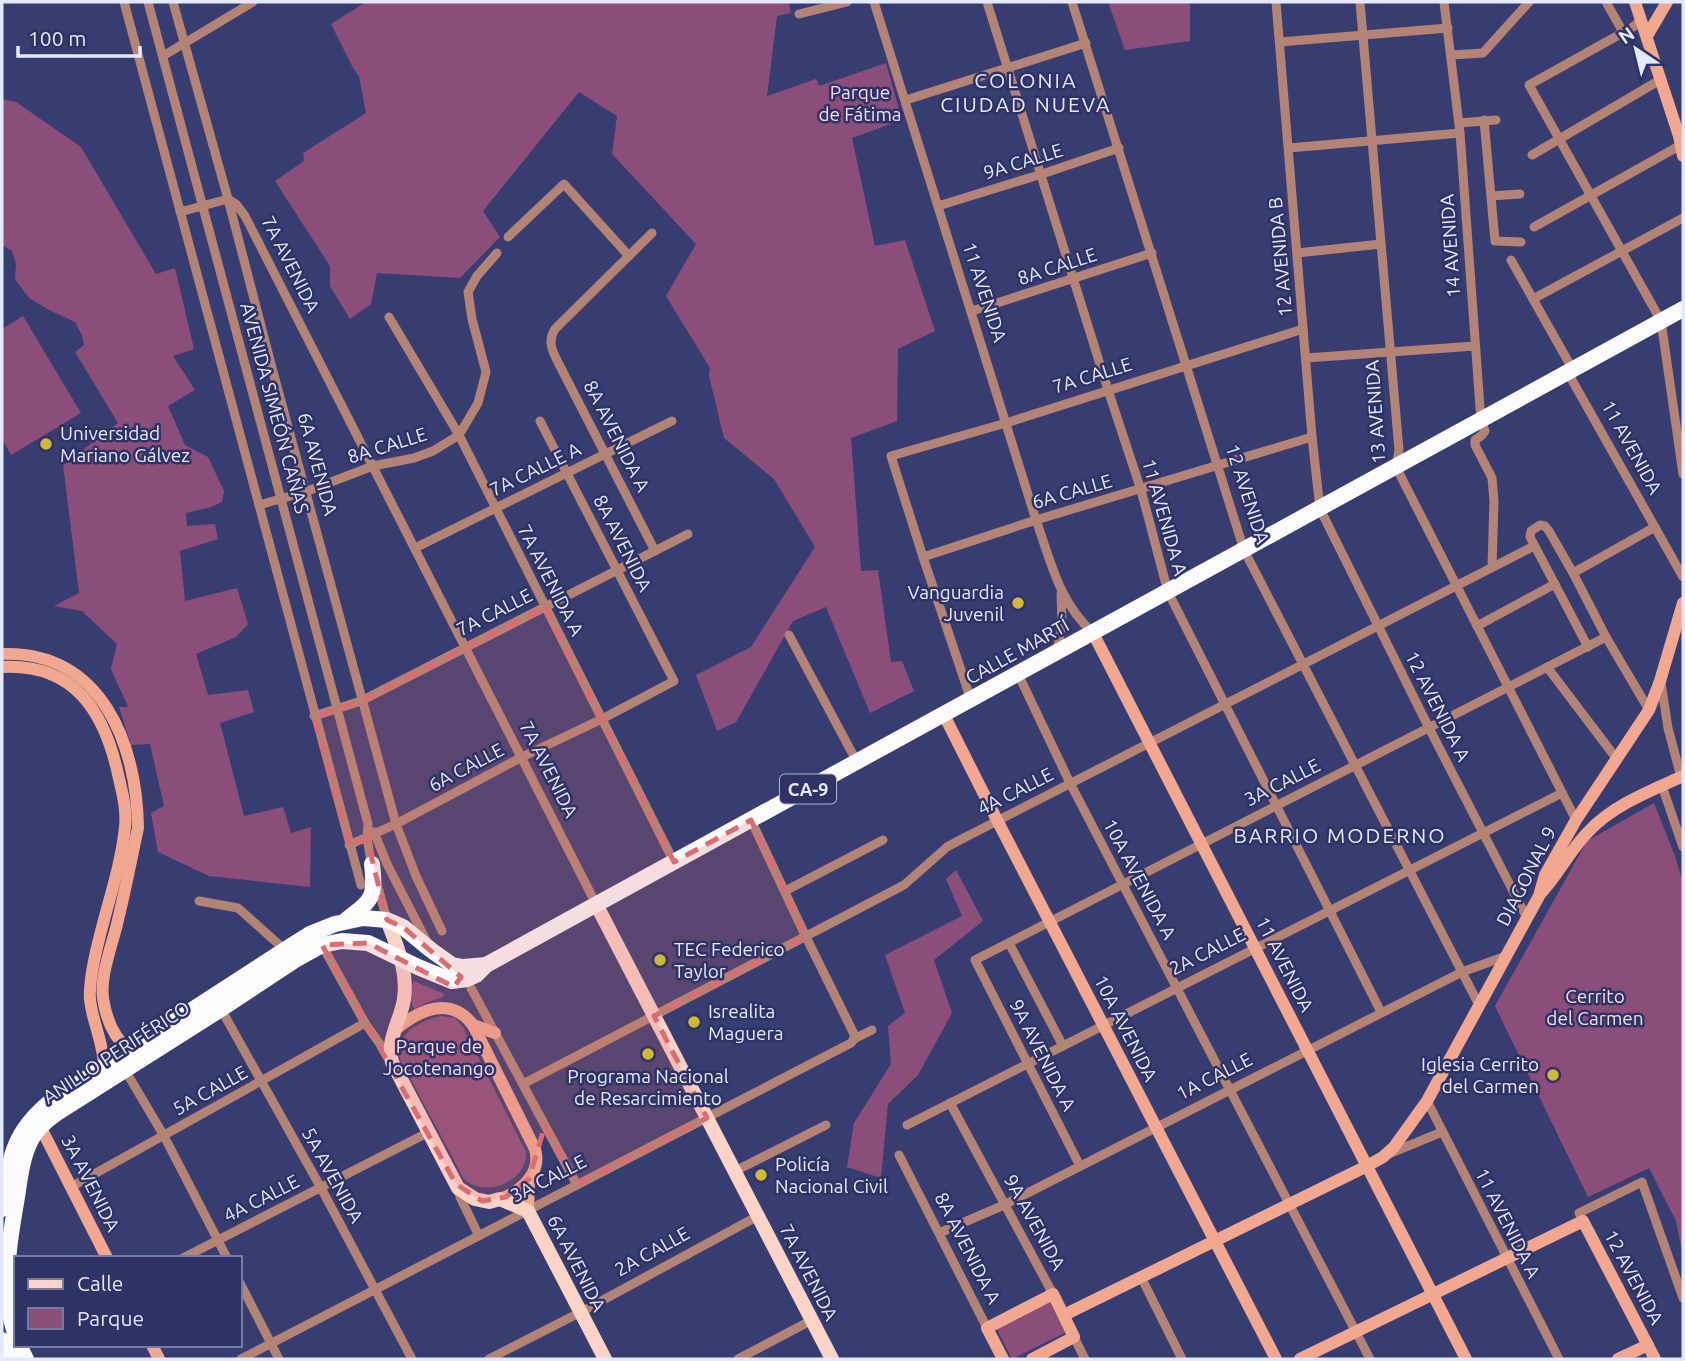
<svg xmlns="http://www.w3.org/2000/svg" width="1685" height="1361" font-family="Ubuntu,sans-serif">
<rect width="100%" height="100%" fill="#383d71"/>
<g fill="#8b4e7b">
<polygon points="366,2 789,2 791,13 777,16 767,96 816,79 819,86 886,63 902,120 852,138 875,246 905,240 935,331 898,349 897,421 851,438 861,571 878,570 891,662 902,661 914,691 870,713 826,607 793,621 736,722 717,731 696,675 751,647 815,547 774,479 724,438 709,376 710,368 666,296 696,244 612,154 617,116 579,92 483,211 500,237 460,278 377,273 371,304 350,319 330,286 330,266 275,181 304,161 303,153 366,113 359,76 353,68 331,24"/>
<polygon points="1108,2 1190,2 1190,41 1125,50"/>
<polygon points="2,99 16,102 81,147 156,274 175,268 194,349 173,356 195,390 168,406 185,445 208,457 224,491 222,502 211,507 186,513 187,526 215,524 218,539 180,551 185,601 237,588 248,624 236,637 196,654 208,695 248,690 254,712 220,723 244,816 283,807 291,833 311,827 310,887 209,876 158,852 151,813 164,806 150,744 131,745 119,707 128,707 111,669 117,644 82,611 54,606 79,593 63,465 118,423 75,352 84,345 82,335 75,322 49,310 29,298 15,279 16,264 12,251 2,245"/>
<polygon points="23,316 81,413 11,455 2,439 2,329"/>
<polygon points="1654,803 1675,856 1683,883 1683,1258 1676,1221 1649,1168 1588,1197 1495,1006 1587,841"/>
<polygon points="956,870 983,921 934,960 952,1013 918,1075 888,1104 881,1178 847,1167 854,1123 891,1064 888,1026 905,1013 885,955 962,916 946,879"/>
<path d="M414,981L444,994L443,997L426,1003L414,1009C410,1003 410,987 414,981Z"/>
<path d="M441,1016L455,1018L463,1027L526,1152C528,1181 485,1199 464,1179L400,1059C394,1034 419,1021 441,1016Z"/>
<polygon points="1049,1301 1065,1333 1012,1359 996,1328"/>
</g>
<g fill="none" stroke-linecap="round" stroke-linejoin="round">
<g stroke="#b38475" stroke-width="9">
<polyline points="124,2 361,885"/>
<polyline points="148,2 368,824 367,838 372,867"/>
<polyline points="173,2 228,199 272,368 396,824 416,876 442,931"/>
<path d="M874,2L1036,520C1051,562 1059,602 1093,633"/>
<polyline points="987,2 1108,390 1141,490 1168,592 1381,1012"/>
<polyline points="1072,2 1244,550 1479,1005"/>
<polyline points="1276,2 1312,437 1320,509 1429,728 1527,918"/>
<polyline points="1360,2 1399,450 1396,467 1576,820"/>
<polyline points="1444,2 1460,133 1481,421 1485,431 1482,435 1475,440 1475,445 1492,478 1494,501 1492,567"/>
<polyline points="1606,2 1623,32"/>
<polyline points="799,14 847,2"/>
<polyline points="1641,20 1633,27 1529,85 1661,321 1683,474"/>
<polyline points="1280,42 1448,28"/>
<polyline points="1451,55 1483,53 1529,2"/>
<polyline points="163,56 253,2"/>
<polyline points="906,100 1086,43"/>
<polyline points="1484,120 1495,241 1521,242"/>
<polyline points="1459,123 1496,120"/>
<polyline points="1289,148 1460,133"/>
<polyline points="1532,155 1660,80"/>
<polyline points="1491,196 1520,194"/>
<polyline points="938,206 1042,174 1119,148"/>
<polyline points="180,212 228,199 236,204 245,216 596,904"/>
<polyline points="1534,227 1681,145"/>
<path d="M652,233L555,329C545,344 556,357 563,372L655,551"/>
<polyline points="508,237 564,184 629,256"/>
<polyline points="1297,253 1381,244"/>
<polyline points="1511,260 1573,370"/>
<polyline points="1533,299 1683,218"/>
<polyline points="972,311 1152,253"/>
<polyline points="389,317 459,435 674,862"/>
<polyline points="1306,358 1475,346"/>
<polyline points="1568,373 1683,577"/>
<polyline points="259,505 305,492 373,466 414,458 433,451 459,435 478,403 486,372 472,319 468,292 477,276 497,253"/>
<polyline points="415,548 672,421"/>
<polyline points="923,557 1036,520 1312,437"/>
<polyline points="1573,573 1655,527"/>
<polyline points="1477,626 1555,584"/>
<polyline points="789,635 857,762"/>
<polyline points="1588,647 1530,537 1531,531 1540,525 1545,526 1549,531 1573,573 1606,637 1649,710"/>
<polyline points="1057,653 1062,622 1061,594"/>
<polyline points="1547,667 1616,758"/>
<polyline points="1018,674 1070,783 1370,1359"/>
<polyline points="1661,683 1668,728 1681,777"/>
<polyline points="971,700 923,557 891,456 1006,423 1303,329"/>
<polyline points="314,716 361,701 688,534"/>
<polyline points="1662,786 1683,847"/>
<polyline points="751,820 806,937 854,1034 854,1039"/>
<polyline points="374,832 387,864 427,942"/>
<polyline points="349,845 396,824 522,757 602,719 674,681 540,421"/>
<polyline points="377,884 387,920"/>
<polyline points="785,891 883,840"/>
<polyline points="199,901 238,908 285,950"/>
<polyline points="1009,943 1063,1046"/>
<polyline points="322,945 365,1023 389,1057"/>
<polyline points="471,988 577,1185"/>
<polyline points="221,1009 321,1188 412,1359"/>
<polyline points="125,1070 164,1136 227,1258"/>
<polyline points="523,1084 904,885 947,847 958,841 1534,546"/>
<polyline points="1427,1101 1559,1359"/>
<polyline points="950,1103 1053,1294"/>
<polyline points="907,1125 1562,793"/>
<polyline points="1391,1153 1442,1132"/>
<polyline points="899,1155 987,1328"/>
<polyline points="1080,1166 975,960 1606,637"/>
<polyline points="735,1171 826,1125"/>
<polyline points="71,1187 365,1023"/>
<polyline points="458,1189 460,1197 479,1236"/>
<polyline points="1583,1221 1579,1213 1642,1182 1683,1298"/>
<polyline points="939,1233 1004,1205 1462,972 1506,956"/>
<polyline points="183,1258 429,1132"/>
<polyline points="1141,1277 1182,1359"/>
<polyline points="240,1283 279,1359"/>
<polyline points="1074,1337 1085,1359"/>
<polyline points="241,1359 851,1043 854,1039 872,1030"/>
<polyline points="489,1359 581,1312 758,1216"/>
<polyline points="738,1359 812,1320"/>
</g>
<g stroke="#f2a790" stroke-width="12">
<polyline points="1635,2 1679,136 1683,156"/>
<polyline points="1647,36 1667,2"/>
<polyline points="1093,633 1466,1359"/>
<path d="M2,654C101,650 137,744 138,828C131,860 125,892 117,924C112,945 100,976 103,998C106,1019 113,1037 129,1050"/>
<path d="M2,667C74,663 104,711 118,774C122,792 127,809 125,827C120,876 100,923 92,972C91,981 89,991 90,999C92,1022 104,1043 104,1067"/>
<polyline points="944,715 997,820 1276,1359"/>
<path d="M1541,893C1559,874 1570,850 1588,832C1613,805 1650,791 1683,776"/>
<polyline points="473,1025 495,1033"/>
<path d="M395,1030C419,1010 450,995 473,1025L535,1149C542,1174 521,1191 500,1199"/>
<polyline points="40,1126 107,1258"/>
<polyline points="528,1211 529,1179"/>
<polyline points="1064,1315 1367,1166 1383,1157 1394,1147 1427,1101 1539,896 1545,875 1576,820 1649,710 1660,681 1683,603"/>
<polyline points="152,1345 159,1359"/>
<polyline points="1003,1359 987,1328 1053,1294 1074,1337 1032,1359"/>
<polyline points="1300,1359 1583,1221 1655,1359"/>
<polyline points="1618,1359 1648,1345"/>
</g>
<g stroke="#fbd3c7" stroke-width="14">
<polyline points="596,904 832,1359"/>
<path d="M387,920C397,946 408,971 404,999C401,1020 386,1040 392,1062L458,1188L475,1199L489,1202L500,1199L528,1211L605,1359"/>
</g>
<g stroke="#fbfbfb" stroke-width="16">
<path d="M346,920C372,900 376,898 372,864"/>
<path d="M2,1209C10,1161 10,1135 50,1102L294,944L310,934L335,924L363,918L387,920L403,927L431,950L452,965L463,967L486,965"/>
<path d="M16,1336C0,1291 9,1243 17,1197C20,1178 22,1157 31,1140C37,1128 47,1120 57,1113L221,1009L295,960L322,945L342,941L368,943L418,967L452,981L467,979L476,975L486,965L586,910L1683,309"/>
<polyline points="2,1340 9,1359"/>
<polyline points="19,1345 26,1359"/>
</g>
</g>
<path fill="#db6c72" fill-opacity="0.2" stroke="#db6c72" stroke-width="5" stroke-dasharray="14 9" stroke-linejoin="round" d="M545,607L674,862L751,820L806,937L654,1016L707,1118L577,1185L545,1125L529,1179L506,1197L482,1201L456,1184L322,945L368,943L454,987L461,977L403,927L387,920L367,839L349,845L314,716L361,701Z"/>
<g fill="#d1b736" stroke="#2e3265" stroke-width="2.5">
<circle cx="46" cy="444" r="7"/>
<circle cx="1018" cy="603" r="7"/>
<circle cx="660" cy="960" r="7"/>
<circle cx="694" cy="1022" r="7"/>
<circle cx="648" cy="1054" r="7"/>
<circle cx="1553" cy="1075" r="7"/>
<circle cx="761" cy="1175" r="7"/>
</g>
<g text-anchor="middle" dominant-baseline="central" stroke-width="5" stroke-linejoin="round" paint-order="stroke">
<rect fill="#2e3265" stroke="#aeb2cf" stroke-width="2" x="780" y="774.5" width="56" height="29" rx="5"/>
<g font-size="18" font-weight="bold" fill="#e5e9fc">
<text x="808" y="789">CA-9</text>
</g>
<g font-size="19" fill="#f4dced" stroke="#2e3265">
<text x="860" y="92">Parque<tspan x="860" dy="22">de Fátima</tspan></text>
<text x="1595" y="996">Cerrito<tspan x="1595" dy="22">del Carmen</tspan></text>
<text x="439" y="1046">Parque de<tspan x="439" dy="22">Jocotenango</tspan></text>
</g>
<g font-size="19" fill="#e5e9fc" stroke="#2e3265">
<text transform="translate(1023 161) rotate(-17)">9A CALLE</text>
<text transform="translate(1450 246) rotate(-94)">14 AVENIDA</text>
<text transform="translate(1280 257) rotate(-95)">12 AVENIDA B</text>
<text transform="translate(291 264) rotate(63)">7A AVENIDA</text>
<text transform="translate(1057 266) rotate(-18)">8A CALLE</text>
<text transform="translate(985 292) rotate(72)">11 AVENIDA</text>
<text transform="translate(1092 375) rotate(-17)">7A CALLE</text>
<text transform="translate(275 408) rotate(75)">AVENIDA SIMEÓN CAÑAS</text>
<text transform="translate(1375 412) rotate(-94)">13 AVENIDA</text>
<text transform="translate(617 436) rotate(63)">8A AVENIDA A</text>
<text transform="translate(387 445) rotate(-17)">8A CALLE</text>
<text transform="translate(1632 447) rotate(61)">11 AVENIDA</text>
<text transform="translate(318 464) rotate(75)">6A AVENIDA</text>
<text transform="translate(535 469) rotate(-26)">7A CALLE A</text>
<text transform="translate(1072 491) rotate(-16)">6A CALLE</text>
<text transform="translate(1248 494) rotate(72)">12 AVENIDA</text>
<text transform="translate(1165 517) rotate(74)">11 AVENIDA A</text>
<text transform="translate(623 543) rotate(63)">8A AVENIDA</text>
<text transform="translate(551 580) rotate(63)">7A AVENIDA A</text>
<text transform="translate(494 612) rotate(-27)">7A CALLE</text>
<text transform="translate(1017 651) rotate(-29)">CALLE MARTÍ</text>
<text transform="translate(1438 706) rotate(63)">12 AVENIDA A</text>
<text transform="translate(466 767) rotate(-28)">6A CALLE</text>
<text transform="translate(549 769) rotate(63)">7A AVENIDA</text>
<text transform="translate(1282 782) rotate(-27)">3A CALLE</text>
<text transform="translate(1015 791) rotate(-27)">4A CALLE</text>
<text transform="translate(1526 876) rotate(-63)">DIAGONAL 9</text>
<text transform="translate(1140 879) rotate(62)">10A AVENIDA A</text>
<text transform="translate(1207 951) rotate(-27)">2A CALLE</text>
<text transform="translate(1285 964) rotate(63)">11 AVENIDA</text>
<text transform="translate(1126 1028) rotate(63)">10A AVENIDA</text>
<text transform="translate(116 1052) rotate(-33)">ANILLO PERIFÉRICO</text>
<text transform="translate(1043 1055) rotate(63)">9A AVENIDA A</text>
<text transform="translate(1214 1076) rotate(-27)">1A CALLE</text>
<text transform="translate(210 1090) rotate(-29)">5A CALLE</text>
<text transform="translate(333 1175) rotate(61)">5A AVENIDA</text>
<text transform="translate(548 1178) rotate(-27)">3A CALLE</text>
<text transform="translate(91 1183) rotate(63)">3A AVENIDA</text>
<text transform="translate(261 1198) rotate(-27)">4A CALLE</text>
<text transform="translate(1035 1222) rotate(61)">9A AVENIDA</text>
<text transform="translate(1508 1223) rotate(63)">11 AVENIDA A</text>
<text transform="translate(968 1248) rotate(63)">8A AVENIDA A</text>
<text transform="translate(652 1251) rotate(-29)">2A CALLE</text>
<text transform="translate(577 1263) rotate(63)">6A AVENIDA</text>
<text transform="translate(809 1272) rotate(63)">7A AVENIDA</text>
<text transform="translate(1634 1277) rotate(62)">12 AVENIDA</text>
</g>
<g font-size="19" fill="#e5e9fc" stroke="#2e3265" text-anchor="start">
<text x="60" y="433">Universidad<tspan x="60" dy="22">Mariano Gálvez</tspan></text>
<text x="1004" y="592" text-anchor="end">Vanguardia<tspan x="1004" dy="22">Juvenil</tspan></text>
<text x="674" y="949">TEC Federico<tspan x="674" dy="22">Taylor</tspan></text>
<text x="708" y="1011">Isrealita<tspan x="708" dy="22">Maguera</tspan></text>
<text x="1539" y="1064" text-anchor="end">Iglesia Cerrito<tspan x="1539" dy="22">del Carmen</tspan></text>
<text x="648" y="1076" text-anchor="middle">Programa Nacional<tspan x="648" dy="22">de Resarcimiento</tspan></text>
<text x="775" y="1164">Policía<tspan x="775" dy="22">Nacional Civil</tspan></text>
</g>
<g font-size="21" letter-spacing="2" fill="#e5e9fc" stroke="#2e3265">
<text x="1026" y="80">COLONIA<tspan x="1026" dy="24">CIUDAD NUEVA</tspan></text>
<text x="1340" y="835">BARRIO MODERNO</text>
</g>
</g>
<rect width="1685" height="1361" fill="none" stroke="#e5e9fc" stroke-width="7"/>
<rect x="14" y="1256" width="228" height="91" fill="#2e3265" stroke="#777ba1" stroke-width="2"/>
<rect x="28" y="1279" width="35" height="10" fill="#fbd3c7" stroke="#777ba1" stroke-width="2"/>
<text x="77" y="1291" font-size="21" fill="#e5e9fc">Calle</text>
<rect x="28" y="1308" width="35" height="21" fill="#8b4e7b" stroke="#777ba1" stroke-width="2"/>
<text x="77" y="1326" font-size="21" fill="#e5e9fc">Parque</text>
<g transform="translate(1636 49) rotate(325)" stroke="#2e3265" stroke-width="5" paint-order="stroke">
<path d="M0-5L12 26L0 18L-12 26Z" fill="#e5e9fc"/>
<text y="-10" font-size="19" font-weight="bold" text-anchor="middle" fill="#e5e9fc">N</text>
</g>
<path d="M18 46v10h122v-10" fill="none" stroke="#e5e9fc" stroke-width="3.5"/>
<text x="28" y="46" font-size="21" fill="#e5e9fc" stroke="#2e3265" stroke-width="5" paint-order="stroke">100 m</text>
</svg>
